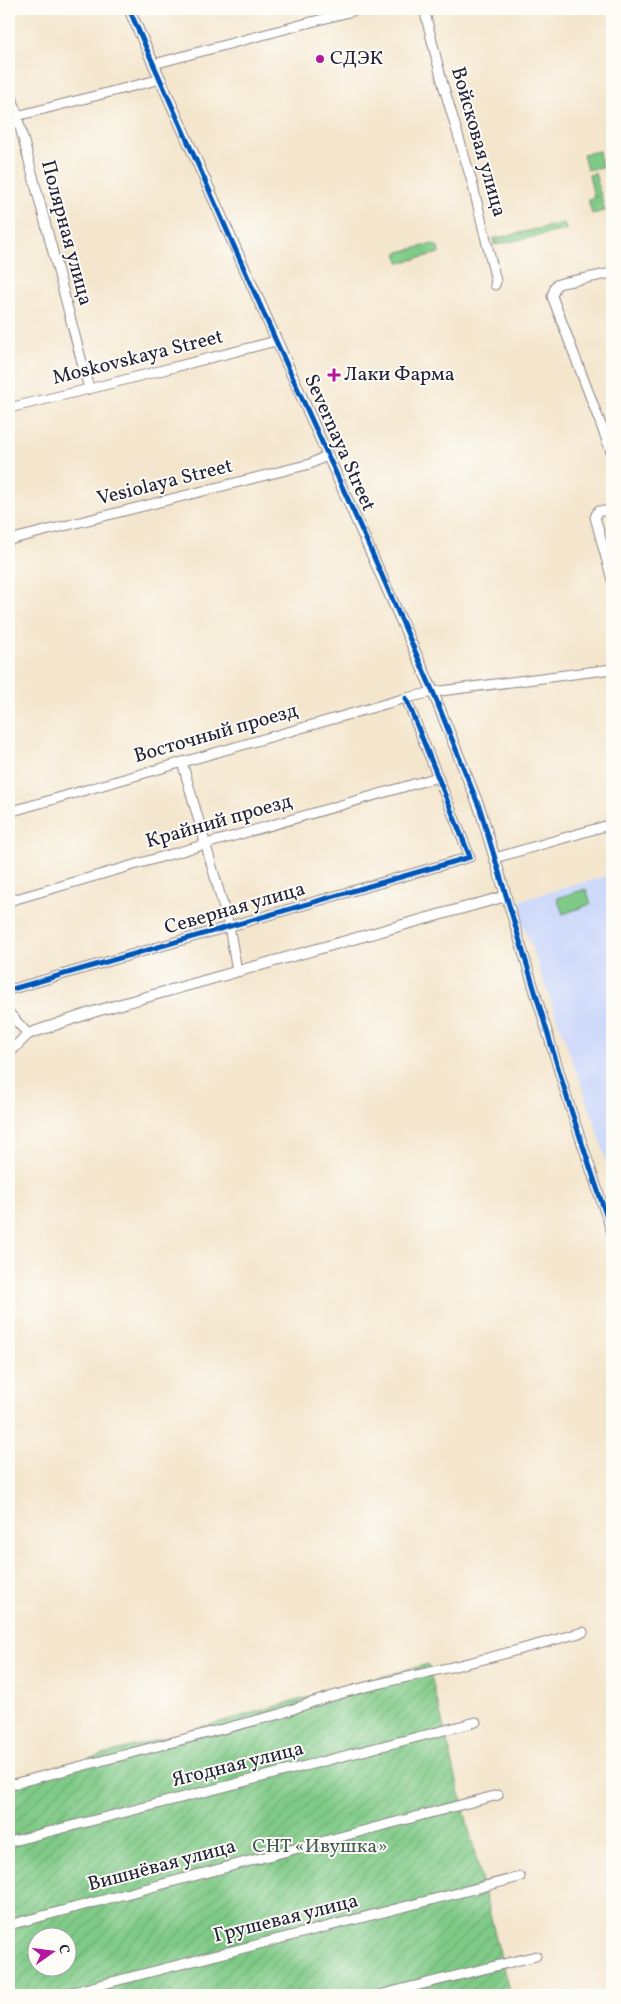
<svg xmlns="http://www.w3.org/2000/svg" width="621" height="2004" font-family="Vollkorn,serif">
<defs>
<pattern id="park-crowns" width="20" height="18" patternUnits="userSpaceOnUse" patternTransform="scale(1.25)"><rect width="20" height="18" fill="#80ca87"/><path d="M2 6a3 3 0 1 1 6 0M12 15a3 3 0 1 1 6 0" fill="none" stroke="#6ead75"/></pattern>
<pattern id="garden-furrows" width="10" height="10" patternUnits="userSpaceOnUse" patternTransform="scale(1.25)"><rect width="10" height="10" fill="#80ca87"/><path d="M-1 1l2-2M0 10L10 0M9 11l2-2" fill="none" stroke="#6ead75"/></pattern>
</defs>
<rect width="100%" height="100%" fill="#fdfcf7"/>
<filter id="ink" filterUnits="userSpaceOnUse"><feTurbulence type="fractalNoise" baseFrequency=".02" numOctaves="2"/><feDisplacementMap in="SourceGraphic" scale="10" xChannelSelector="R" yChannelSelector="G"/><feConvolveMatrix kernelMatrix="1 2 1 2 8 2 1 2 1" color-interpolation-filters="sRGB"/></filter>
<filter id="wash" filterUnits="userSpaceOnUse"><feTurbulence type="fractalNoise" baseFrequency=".0096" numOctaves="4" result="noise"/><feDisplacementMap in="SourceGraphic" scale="20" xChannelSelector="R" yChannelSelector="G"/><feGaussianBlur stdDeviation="1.12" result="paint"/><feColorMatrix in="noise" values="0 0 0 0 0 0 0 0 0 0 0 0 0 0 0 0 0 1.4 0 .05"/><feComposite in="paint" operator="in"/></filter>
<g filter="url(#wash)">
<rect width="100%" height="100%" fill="#f4e6cd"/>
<polygon fill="#cfdafa" points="612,874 612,1183 597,1129 515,902"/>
<g fill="#80ca87" stroke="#517661">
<polygon points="433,244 438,247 439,253 400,263 396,254 399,252"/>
<polygon points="586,889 591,904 563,914 557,898"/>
</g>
<g fill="url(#park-crowns)" stroke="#517661">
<polygon points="599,151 602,167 587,170 583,154"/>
<polygon points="595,173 605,211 592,214 588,199 594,197 589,175"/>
<polygon points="564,223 566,230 494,245 493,239"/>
</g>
<path fill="url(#garden-furrows)" stroke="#517661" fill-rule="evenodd" d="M428,1664L510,1995H9V1781ZM38,1936H68V1966H38Z"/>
</g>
<g filter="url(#ink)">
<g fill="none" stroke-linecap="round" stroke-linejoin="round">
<g stroke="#8b8484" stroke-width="11">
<g id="minor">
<polyline points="424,9 442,81 472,182 496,281 495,285"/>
<polyline points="154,64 360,9"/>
<polyline points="9,85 89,389"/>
<polyline points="9,118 161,79"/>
<polyline points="612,273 562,283 556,285 552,296 612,454"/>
<polyline points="9,408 89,389 276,341"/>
<polyline points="612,511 598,511 595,517 612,580"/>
<polyline points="9,540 310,464 328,455"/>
<polyline points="182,762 229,926 237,971"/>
<polyline points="9,812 406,698 433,692 612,669"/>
<polyline points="495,858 612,824"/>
<polyline points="506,896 569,1104 612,1233"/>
<polyline points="9,901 438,777"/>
<polyline points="9,990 470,857 406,698"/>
<polyline points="9,1013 28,1034"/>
<path d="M9,1785L280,1714C342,1689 408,1678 472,1662C509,1653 546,1642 583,1632"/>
<polyline points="9,1842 476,1722"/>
<polyline points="9,1925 498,1795"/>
<polyline points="61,1995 520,1877"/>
<polyline points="379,1995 536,1956"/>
</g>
</g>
<g stroke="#8b8484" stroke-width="12">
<polyline id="tertiary" points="9,1053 28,1034 93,1012 506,896 480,809 433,692 129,9"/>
</g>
<use href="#minor" stroke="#fff" stroke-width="9"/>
<use href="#tertiary" stroke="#fff" stroke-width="10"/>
<g stroke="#fdfcf7" stroke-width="8">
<g id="cycleway">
<polyline points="129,9 276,341 369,546 433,692 480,809 569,1104 612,1233"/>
<polyline points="9,990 470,857 406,698"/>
</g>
</g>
<use href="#cycleway" stroke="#0057b8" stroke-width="5"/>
</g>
</g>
<g fill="#b5179e" stroke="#fdfcf7" stroke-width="2">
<circle cx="320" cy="59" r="5"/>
<path d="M331.5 367.5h5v5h5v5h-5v5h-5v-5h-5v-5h5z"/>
</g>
<g text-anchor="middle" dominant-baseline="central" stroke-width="4" stroke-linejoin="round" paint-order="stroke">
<g font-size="20" fill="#22223b" stroke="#fdfcf7" text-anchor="start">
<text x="330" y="59">СДЭК</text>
<text x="344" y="375">Лаки Фарма</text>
</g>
<g font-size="20" fill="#22223b" stroke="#fdfcf7">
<text transform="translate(478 142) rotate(74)">Войсковая улица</text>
<text transform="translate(66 233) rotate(75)">Полярная улица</text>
<text transform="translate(138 358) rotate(-14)">Moskovskaya Street</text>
<text transform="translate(339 443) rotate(66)">Severnaya Street</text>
<text transform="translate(165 483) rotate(-14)">Vesiolaya Street</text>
<text transform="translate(216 734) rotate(-16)">Восточный проезд</text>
<text transform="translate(219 822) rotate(-16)">Крайний проезд</text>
<text transform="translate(235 909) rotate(-16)">Северная улица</text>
<text transform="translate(238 1765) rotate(-14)">Ягодная улица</text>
<text transform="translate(162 1866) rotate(-15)">Вишнёвая улица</text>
<text transform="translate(286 1919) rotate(-14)">Грушевая улица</text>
</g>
<g font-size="20" fill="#435d56" stroke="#fdfcf7">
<text x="320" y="1847">СНТ «Ивушка»</text>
</g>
</g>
<rect width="621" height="2004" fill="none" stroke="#fdfcf7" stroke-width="30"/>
<g transform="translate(52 1952) rotate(76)"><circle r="24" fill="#fdfcf7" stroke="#a5a5ac"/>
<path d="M0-4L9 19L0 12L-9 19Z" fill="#b5179e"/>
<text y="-8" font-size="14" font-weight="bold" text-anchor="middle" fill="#22223b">С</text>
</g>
</svg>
